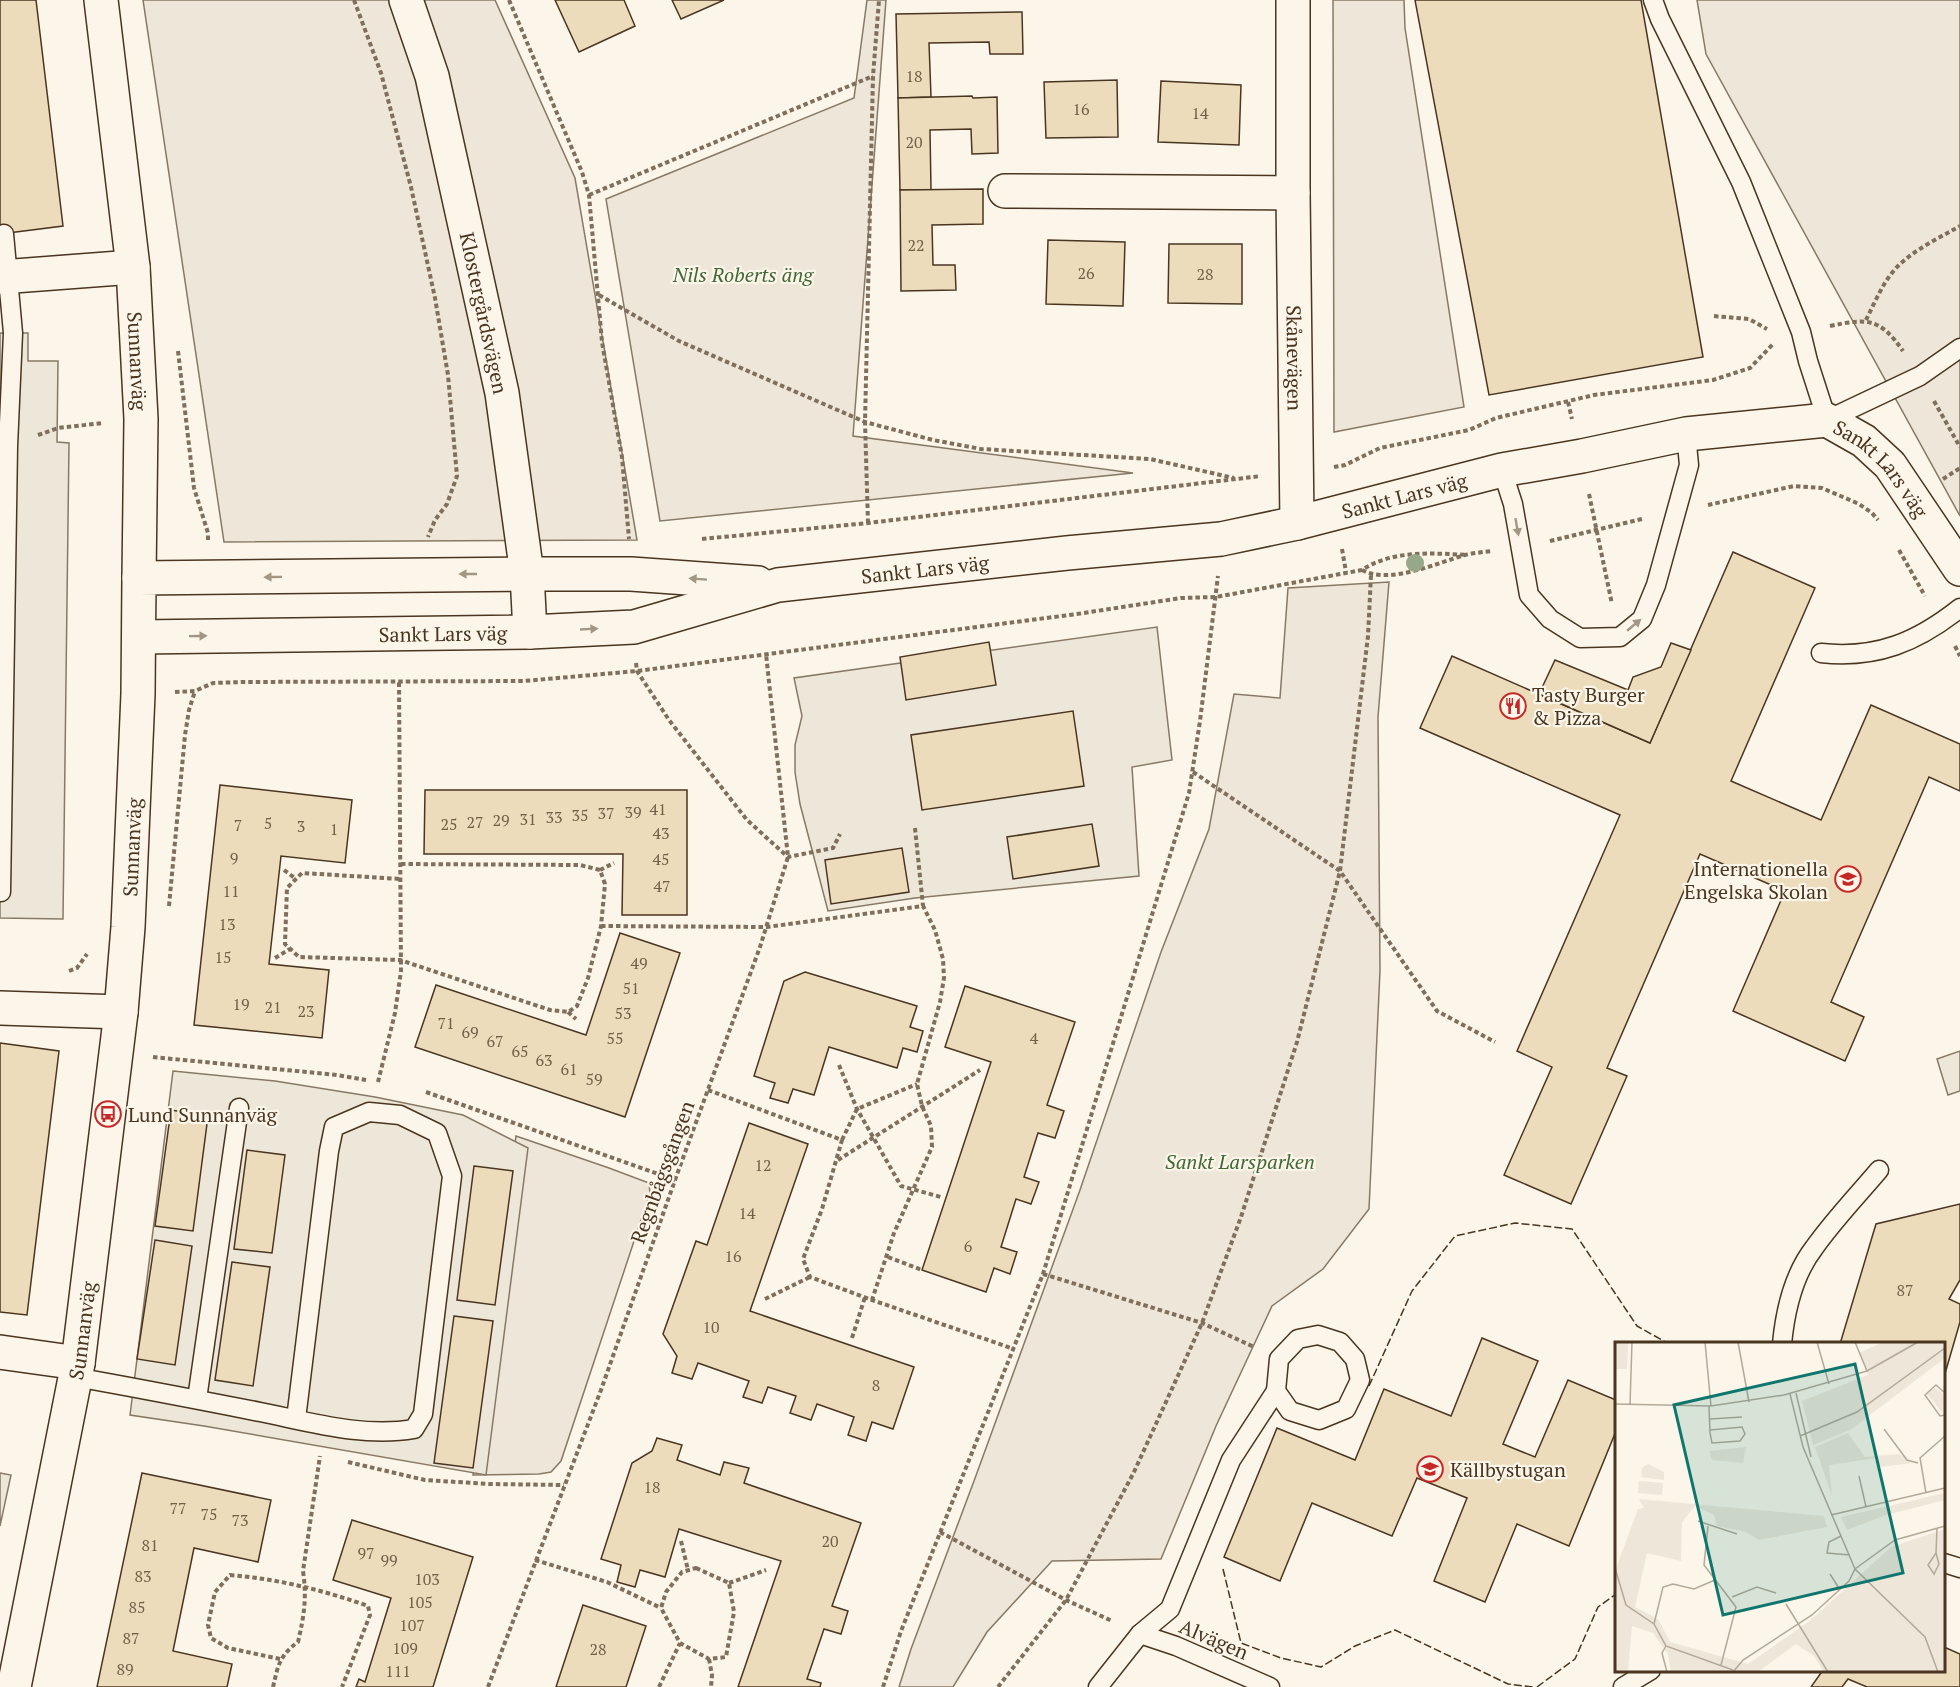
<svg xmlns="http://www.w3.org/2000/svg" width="1960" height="1687" font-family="'PT Serif',serif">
<rect width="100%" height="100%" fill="#fbf6e9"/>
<g fill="#ede6d9" stroke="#887966" stroke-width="1.5">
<polygon points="143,0 495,0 575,178 637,540 224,542"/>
<polygon points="867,0 886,0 853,436 1133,473 660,521 606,199 854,98"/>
<polygon points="1333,0 1404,0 1405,28 1464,407 1334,432"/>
<polygon points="1697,0 1960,0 1960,516 1706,54"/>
<polygon points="1389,582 1378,717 1380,971 1369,1209 1323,1269 1272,1306 1216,1426 1161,1559 1052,1561 987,1632 953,1687 899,1687 911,1649 974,1481 1080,1190 1161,952 1209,829 1234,694 1280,698 1288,588"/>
<polygon points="516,1136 609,1168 649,1183 650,1193 561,1461 551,1472 539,1474 473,1475"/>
</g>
<g fill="#ede7d9" stroke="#887966" stroke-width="1.5">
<polygon points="0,333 28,333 28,361 58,361 57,442 69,443 63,919 0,918"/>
<polygon points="1157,627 1172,760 1132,767 1139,876 915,898 828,911 800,804 795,772 795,745 802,716 794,678"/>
<polygon points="1960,1051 1960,1091 1948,1095 1937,1059"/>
<polygon points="173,1071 275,1081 375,1097 463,1115 528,1148 486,1475 204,1426 130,1415"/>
<polygon points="0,1473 11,1475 0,1526"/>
</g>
<g fill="#ecdcbc" stroke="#4a3520" stroke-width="1.5">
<polygon points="0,0 36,0 63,226 0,234"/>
<polygon points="555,0 624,0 635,26 579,52"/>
<polygon points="672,0 724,0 681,19"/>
<polygon points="1415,0 1641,0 1703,357 1489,395"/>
<polygon points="1022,12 1023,54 990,54 989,42 929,43 931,97 898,98 896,14"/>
<polygon points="1117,80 1118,137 1046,138 1044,82"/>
<polygon points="1161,81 1241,85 1239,145 1158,142"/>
<polygon points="972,96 973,98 997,97 998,153 972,154 971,129 930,130 931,190 900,190 898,98"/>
<polygon points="983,189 983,224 932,225 933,265 955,265 956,290 901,291 900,190"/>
<polygon points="1048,240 1125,242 1123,306 1046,304"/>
<polygon points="1169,244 1242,244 1242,304 1168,303"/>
<polygon points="1733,552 1815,588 1731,781 1821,820 1871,705 1960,744 1960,791 1929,777 1831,1002 1864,1017 1845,1061 1733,1011 1785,891 1700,854 1607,1068 1627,1076 1571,1204 1504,1175 1552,1067 1517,1051 1620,815 1420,728 1452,656 1650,743"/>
<polygon points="989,642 996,685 906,700 900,657"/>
<polygon points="1671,643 1691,650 1650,743 1539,694 1555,660 1628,690 1633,677 1661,667"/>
<polygon points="1073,711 1084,786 922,810 911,735"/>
<polygon points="220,785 352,800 345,863 281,856 269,964 329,970 322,1038 194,1025"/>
<polygon points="425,790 687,790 687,915 622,915 623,854 424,854"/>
<polygon points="1092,824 1099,866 1013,879 1007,837"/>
<polygon points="902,848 909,892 831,904 825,860"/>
<polygon points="620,933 680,953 625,1117 415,1047 436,985 586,1035"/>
<polygon points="805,972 917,1006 910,1027 923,1031 917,1052 903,1048 897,1068 829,1047 814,1095 793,1089 788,1103 770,1098 775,1083 754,1076 784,981"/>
<polygon points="965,986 1075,1022 1047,1105 1064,1111 1055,1138 1038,1133 1024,1177 1039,1182 1031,1204 1016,1199 1001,1247 1017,1252 1010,1274 994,1268 986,1292 922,1270 991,1062 945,1047"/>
<polygon points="0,1043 59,1051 27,1315 0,1312"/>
<polygon points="171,1110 208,1116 193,1231 155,1226"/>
<polygon points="749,1123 808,1144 750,1311 914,1367 893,1429 872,1422 866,1441 848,1435 854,1417 817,1404 811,1420 790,1413 796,1396 768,1387 762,1403 743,1397 749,1381 698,1363 692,1379 672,1373 677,1356 663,1334 696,1241 707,1245"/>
<polygon points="247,1150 285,1155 272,1253 234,1249"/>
<polygon points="474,1166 513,1171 495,1305 457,1300"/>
<polygon points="1960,1204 1960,1280 1949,1299 1960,1304 1960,1322 1944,1377 1944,1344 1840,1344 1876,1224"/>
<polygon points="155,1240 192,1246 175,1365 137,1359"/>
<polygon points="232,1262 270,1267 253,1386 215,1380"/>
<polygon points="454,1316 493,1321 473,1468 434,1463"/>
<polygon points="1482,1338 1538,1361 1503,1444 1535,1457 1568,1380 1616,1400 1616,1431 1569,1546 1517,1524 1485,1602 1434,1581 1467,1498 1417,1478 1392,1536 1312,1503 1280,1581 1224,1557 1277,1428 1355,1460 1384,1389 1451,1416"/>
<polygon points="657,1438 682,1445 677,1460 720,1475 724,1462 749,1468 744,1483 861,1523 832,1606 848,1611 841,1634 824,1629 807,1679 821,1683 820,1687 738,1687 781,1561 679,1529 665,1577 640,1570 635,1587 617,1582 621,1565 601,1559 632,1463 652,1451"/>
<polygon points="142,1473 271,1500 258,1562 194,1548 173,1651 232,1664 227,1687 97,1687"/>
<polygon points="352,1520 473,1557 433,1687 356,1687 359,1679 365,1682 391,1598 333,1580"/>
<polygon points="583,1605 646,1626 626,1687 556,1687"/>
<polygon points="1944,1647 1960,1654 1960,1687 1867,1687 1848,1679 1842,1687 1811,1687 1823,1670 1944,1670"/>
</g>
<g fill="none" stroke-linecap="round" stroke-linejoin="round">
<g stroke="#4a3520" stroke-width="21">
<g id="service">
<polyline points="1653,0 1660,19 1741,182 1801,332 1808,361 1827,420 1920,376 1960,348"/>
<polyline points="1502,470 1513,504 1529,595 1550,619 1580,638 1620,637 1642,619 1656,585 1689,465 1686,434"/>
<path d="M1821,653C1877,659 1917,642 1960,608"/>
<polyline points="1,892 8,446 13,333 4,234"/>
<polygon points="1318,1335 1340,1342 1355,1359 1360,1380 1346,1409 1319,1420 1290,1411 1276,1391 1279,1359 1298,1339"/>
<path d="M1782,1344C1785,1312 1794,1274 1814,1248C1833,1221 1857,1196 1879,1170"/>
<path d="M75,1377C137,1388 199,1400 260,1412C310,1422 364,1438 414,1429L423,1414L452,1176L437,1133L400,1115L369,1112L334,1127L329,1151L296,1419"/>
<polyline points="197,1399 239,1108"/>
<polyline points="1944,1563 1960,1568"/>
<polyline points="1140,1634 1176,1646 1270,1687"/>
<polyline points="1098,1687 1140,1634 1170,1609 1231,1460 1276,1391"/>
<polyline points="1623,1687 1651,1670"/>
</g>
</g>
<g stroke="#4a3520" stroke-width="36">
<g id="minor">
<path id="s1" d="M101,0L133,267L141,419L139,578"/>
<path id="s2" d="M1293,0V193L1297,523"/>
<polyline points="1005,191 1293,193"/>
<polyline points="0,277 133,267"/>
<polyline points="527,574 631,574 758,583"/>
<path id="s3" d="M530,632L634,627L778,585L1067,553L1221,539L1297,523L1502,470L1582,456L1686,434L1827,420L1864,441L1890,465L1960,569"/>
<polyline points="0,1008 121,1012"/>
<polyline points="0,1352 78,1363"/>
</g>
</g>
<g stroke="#4a3520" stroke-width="36">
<g id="tertiary">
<path id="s4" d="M139,637L530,632L527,574L502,393L432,76L406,0"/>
<path id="s5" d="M14,1687L78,1363L121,1012L128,927L138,694L139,578L527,574"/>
</g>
</g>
<g stroke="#7f6f5c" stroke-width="4" stroke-dasharray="4.5 3" stroke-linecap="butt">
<polyline points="354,0 381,73 411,187 435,298 448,375 457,476 447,504 435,520 428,537"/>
<polyline points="509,0 582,172 589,195 602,342 622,457 629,539"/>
<polyline points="589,195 873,76"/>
<polyline points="599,295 679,341 865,422 933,440 981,449 1150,459 1234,478"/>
<polyline points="1714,316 1749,319 1767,329"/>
<path d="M1866,320C1875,302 1883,282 1897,267C1915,249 1939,238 1960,226"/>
<path d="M1830,326C1868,318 1880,318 1903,351"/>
<polyline points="178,351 194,488 208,533 208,542"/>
<polyline points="1934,401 1960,447"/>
<polyline points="1568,402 1572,419"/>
<polyline points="38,435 58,428 103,423"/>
<polyline points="1334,467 1345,465 1380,448 1469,430 1496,418 1594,395 1713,380 1750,368 1773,344"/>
<polyline points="1943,479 1960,468"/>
<polyline points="1589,494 1612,604"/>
<polyline points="1708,505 1794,486 1822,488 1859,504 1872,513 1878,520"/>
<polyline points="868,523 865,422 873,76 879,0"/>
<polyline points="702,539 868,523 1261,476"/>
<polyline points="1550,541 1642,519"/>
<polyline points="1342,549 1346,572"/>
<polyline points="1899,550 1925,596"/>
<path d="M1362,570C1389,585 1437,563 1465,555C1474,553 1483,552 1492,551"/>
<polyline points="1955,646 1960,656"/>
<polyline points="636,663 637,671 669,720 747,820 788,857 833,848 840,834"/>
<path d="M175,692L195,691L213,683L243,682L524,681L637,671L1077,614L1181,598L1216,597L1362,570C1392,550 1432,553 1467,555"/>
<polyline points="1193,772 1340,871 1437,1011 1495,1042"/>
<polyline points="915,828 923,906"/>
<polyline points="401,864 580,865 600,870 605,884 601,926 588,978 577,1006 568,1012 550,1010 400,960 299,957 285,944 287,888 302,873 401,879"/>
<polyline points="284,870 296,879"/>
<polyline points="600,870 614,863"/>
<polyline points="169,906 185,735 189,710 195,691"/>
<polyline points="601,926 767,927 923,906 935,930 943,959 944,978 940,1002 917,1084 922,1106 931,1126 932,1147 894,1233 872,1300"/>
<polyline points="275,958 290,949"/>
<polyline points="69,971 77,968 87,954"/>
<polyline points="568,1012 576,1019"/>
<polyline points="153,1057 337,1075 366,1080"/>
<polyline points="839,1065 857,1109 901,1186 941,1197"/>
<polyline points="378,1082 395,1013 401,971 399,682"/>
<polyline points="708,1090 842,1140 822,1209 803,1259 810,1277 872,1300 1014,1349"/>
<polyline points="426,1092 675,1180"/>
<polyline points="842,1140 857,1109 917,1084"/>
<polyline points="838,1160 980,1070"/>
<polyline points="888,1257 922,1270"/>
<polyline points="1043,1274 1202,1323 1254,1347"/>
<polyline points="765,1299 810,1277"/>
<polyline points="852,1338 865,1297"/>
<polyline points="348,1462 425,1480 489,1484 564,1485"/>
<polyline points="940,1532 1066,1600 1112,1621"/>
<polyline points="681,1541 688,1570"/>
<polyline points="535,1560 607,1582 661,1608"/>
<polygon points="696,1568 729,1583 734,1612 726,1657 709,1659 680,1643 661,1608 666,1592 682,1572"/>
<polyline points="729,1583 766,1570"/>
<path d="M280,1659L228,1648L211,1638L208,1625L215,1592L230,1575C278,1579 323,1590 368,1606L370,1615L342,1687"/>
<polyline points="709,1659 712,1675 711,1687"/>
<path d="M273,1687C278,1666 279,1656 298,1642C304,1616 307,1598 303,1571L320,1456"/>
<polyline points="488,1687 601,1390 675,1180 760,947 788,857 766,654"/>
<polyline points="659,1687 680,1643"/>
<polyline points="883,1687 901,1631 1043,1274 1189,793 1200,721 1218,576"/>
<polyline points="998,1687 1066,1600 1134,1472 1202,1323 1241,1217 1297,1042 1340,871 1368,636 1371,575"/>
</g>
<use href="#service" stroke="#fbf6e9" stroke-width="18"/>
<use href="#minor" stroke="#fbf6e9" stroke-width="33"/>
<use href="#tertiary" stroke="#fbf6e9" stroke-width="33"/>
<g stroke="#4a3520" stroke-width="1.5" stroke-dasharray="8 3" stroke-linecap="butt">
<polyline points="1369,1386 1412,1291 1455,1236 1515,1223 1572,1229 1637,1326 1669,1344"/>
<polyline points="1223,1569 1241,1643 1281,1658 1321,1667 1355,1646 1395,1630 1508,1684 1533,1687"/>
<polyline points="1537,1687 1575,1659 1598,1607 1616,1594"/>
</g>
</g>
<circle fill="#96a887" cx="1415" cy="563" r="9"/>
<defs><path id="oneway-solid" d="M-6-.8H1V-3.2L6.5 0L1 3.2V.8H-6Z" transform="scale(1.5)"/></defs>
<g fill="#a29684">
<use href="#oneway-solid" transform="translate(1517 527) rotate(80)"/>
<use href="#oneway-solid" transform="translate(468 574) rotate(-180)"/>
<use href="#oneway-solid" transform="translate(273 577) rotate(179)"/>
<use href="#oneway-solid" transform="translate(698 579) rotate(-176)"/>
<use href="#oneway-solid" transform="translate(1634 625) rotate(-40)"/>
<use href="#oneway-solid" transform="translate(589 629) rotate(-3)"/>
<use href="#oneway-solid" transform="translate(198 636) rotate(-1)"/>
</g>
<defs>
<g id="restaurant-ring" transform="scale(1.35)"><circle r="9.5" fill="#fbf6e9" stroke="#c62828" stroke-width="1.5"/><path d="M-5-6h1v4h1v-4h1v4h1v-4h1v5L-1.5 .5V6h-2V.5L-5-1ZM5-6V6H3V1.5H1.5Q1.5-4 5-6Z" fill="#c62828"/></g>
<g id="school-ring" transform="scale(1.35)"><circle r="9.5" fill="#fbf6e9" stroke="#c62828" stroke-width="1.5"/><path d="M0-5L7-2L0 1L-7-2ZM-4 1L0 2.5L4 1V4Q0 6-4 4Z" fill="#c62828"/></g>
<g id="bus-ring" transform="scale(1.35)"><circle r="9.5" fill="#fbf6e9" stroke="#c62828" stroke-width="1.5"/><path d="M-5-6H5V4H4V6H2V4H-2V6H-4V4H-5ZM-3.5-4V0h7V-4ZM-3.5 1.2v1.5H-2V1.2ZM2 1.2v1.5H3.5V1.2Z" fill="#c62828"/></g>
</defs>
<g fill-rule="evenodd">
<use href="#restaurant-ring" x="1513" y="706"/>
<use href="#school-ring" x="1848" y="879"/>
<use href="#bus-ring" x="108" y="1114"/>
<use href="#school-ring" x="1430" y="1469"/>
</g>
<g text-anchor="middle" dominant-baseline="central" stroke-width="4.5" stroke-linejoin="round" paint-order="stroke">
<g font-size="16" fill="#725f47">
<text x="914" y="76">18</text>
<text x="1081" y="109">16</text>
<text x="1200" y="113">14</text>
<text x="914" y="142">20</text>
<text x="916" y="245">22</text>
<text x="1086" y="273">26</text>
<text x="1205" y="274">28</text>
<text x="658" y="809">41</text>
<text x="633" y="812">39</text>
<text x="606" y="813">37</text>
<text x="580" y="815">35</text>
<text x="554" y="817">33</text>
<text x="528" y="819">31</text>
<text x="501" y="820">29</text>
<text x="475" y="822">27</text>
<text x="268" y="823">5</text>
<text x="449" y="824">25</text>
<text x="238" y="825">7</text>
<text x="301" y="826">3</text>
<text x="334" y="829">1</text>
<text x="661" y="833">43</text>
<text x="234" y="858">9</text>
<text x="661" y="859">45</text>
<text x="662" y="886">47</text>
<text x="231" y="891">11</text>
<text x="227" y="924">13</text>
<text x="223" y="957">15</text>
<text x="639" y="963">49</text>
<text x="631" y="988">51</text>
<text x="241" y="1004">19</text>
<text x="273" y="1007">21</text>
<text x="306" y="1011">23</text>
<text x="623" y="1013">53</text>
<text x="446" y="1023">71</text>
<text x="470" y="1032">69</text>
<text x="615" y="1038">55</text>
<text x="1034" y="1038">4</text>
<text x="495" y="1041">67</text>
<text x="520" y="1051">65</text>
<text x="544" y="1060">63</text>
<text x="569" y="1069">61</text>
<text x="594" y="1079">59</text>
<text x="763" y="1165">12</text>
<text x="747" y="1213">14</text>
<text x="968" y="1246">6</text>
<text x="733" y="1256">16</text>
<text x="1905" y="1290">87</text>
<text x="711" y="1327">10</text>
<text x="876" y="1385">8</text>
<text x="652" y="1487">18</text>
<text x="178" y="1508">77</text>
<text x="209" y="1514">75</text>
<text x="240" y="1520">73</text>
<text x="830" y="1541">20</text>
<text x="150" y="1545">81</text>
<text x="366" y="1553">97</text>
<text x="389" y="1560">99</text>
<text x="143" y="1576">83</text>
<text x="427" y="1579">103</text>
<text x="420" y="1602">105</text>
<text x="137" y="1607">85</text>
<text x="412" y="1625">107</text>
<text x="131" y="1638">87</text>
<text x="405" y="1648">109</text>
<text x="598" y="1649">28</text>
<text x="125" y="1669">89</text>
<text x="398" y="1671">111</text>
</g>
<g font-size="20" font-style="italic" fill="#436837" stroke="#fbf6e9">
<text x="743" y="274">Nils Roberts äng</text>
<text x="1240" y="1161">Sankt Larsparken</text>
</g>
<g font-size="20" fill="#4a3520" stroke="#fbf6e9">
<text transform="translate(484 313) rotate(78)">Klostergårdsvägen</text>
<text stroke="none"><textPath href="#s2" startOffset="358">Skånevägen</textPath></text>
<text stroke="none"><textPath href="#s1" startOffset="363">Sunnanväg</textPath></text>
<text stroke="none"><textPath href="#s3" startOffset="1392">Sankt Lars väg</textPath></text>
<text stroke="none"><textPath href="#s3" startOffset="888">Sankt Lars väg</textPath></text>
<text stroke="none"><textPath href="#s3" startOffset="402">Sankt Lars väg</textPath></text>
<text stroke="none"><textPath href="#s4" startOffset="304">Sankt Lars väg</textPath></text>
<text stroke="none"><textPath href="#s5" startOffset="849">Sunnanväg</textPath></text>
<text transform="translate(662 1172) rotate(-70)">Regnbågsgången</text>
<text stroke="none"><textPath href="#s5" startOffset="363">Sunnanväg</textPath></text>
<text transform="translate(1214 1639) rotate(23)">Alvägen</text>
</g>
<g font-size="20" fill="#4a3520" stroke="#fbf6e9" text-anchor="start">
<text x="1532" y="694">Tasty Burger<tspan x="1532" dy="23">&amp; Pizza</tspan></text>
<text x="1828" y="868" text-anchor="end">Internationella<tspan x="1828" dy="23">Engelska Skolan</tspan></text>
<text x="128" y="1114">Lund Sunnanväg</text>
<text x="1450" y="1469">Källbystugan</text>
</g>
</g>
<g transform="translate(1615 1342)">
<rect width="330" height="330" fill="#fbf6e9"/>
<path d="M0,0H13L12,27H0ZM268,0H330V16L235,88L198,103L187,59L253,33L244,11ZM320,46L330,53L328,71L312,52ZM233,91L250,115L284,112L297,121L265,125L262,116L214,123L217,154L200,105ZM131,105L128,121L97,118L94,109ZM33,122L49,130V138L26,135L27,126ZM24,139L48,141L47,153L23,151ZM330,151V158L271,173L232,188L226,175ZM24,157L209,174L212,185L144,198L131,190L102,184L99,173L80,164L67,180L66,219L32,211L20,265L43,277L55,300L133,322L196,278L276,205L330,187V330H209L199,314L181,302L143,330H56L53,312L38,291L17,284L13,330H0V229L23,167L29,166Z" fill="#ede6d9"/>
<path fill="none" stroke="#b4a999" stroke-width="1.5" d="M90,0L96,64M123,0L134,60M202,0L214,42M240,0L252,29M144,44L215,28M181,51L196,115M330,51L321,43L310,53L325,74L330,73M0,62L96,64L169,53L252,29L303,0M15,63L17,0M94,64L95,91L97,101L125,99L130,92L127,85L95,88M95,77L127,75M269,87L292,118L303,121M185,94L242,70L330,6M244,134L251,165M311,151L305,116L330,94M216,173L330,146M83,179L122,192M93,184L89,223L121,265L106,323M226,194L214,200L212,211L235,213M321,211L324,222L319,232L313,223L321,211L322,186M0,226L11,263L39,282L51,304L118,328M215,232L225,248M117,255L142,245L161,251M171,262L213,330M39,282L48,245L58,242L79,247L100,238M51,304L47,311L52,330M118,330L128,318L197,273L234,239L240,227L188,105L175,52M323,330L310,295L240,227L280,198L330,184"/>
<path fill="#0f766e" fill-opacity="0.15" stroke="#0f766e" stroke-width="3" d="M240,22L288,231L108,273L59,63Z"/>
<rect width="330" height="330" fill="none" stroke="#4a3520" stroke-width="3"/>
</g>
</svg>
